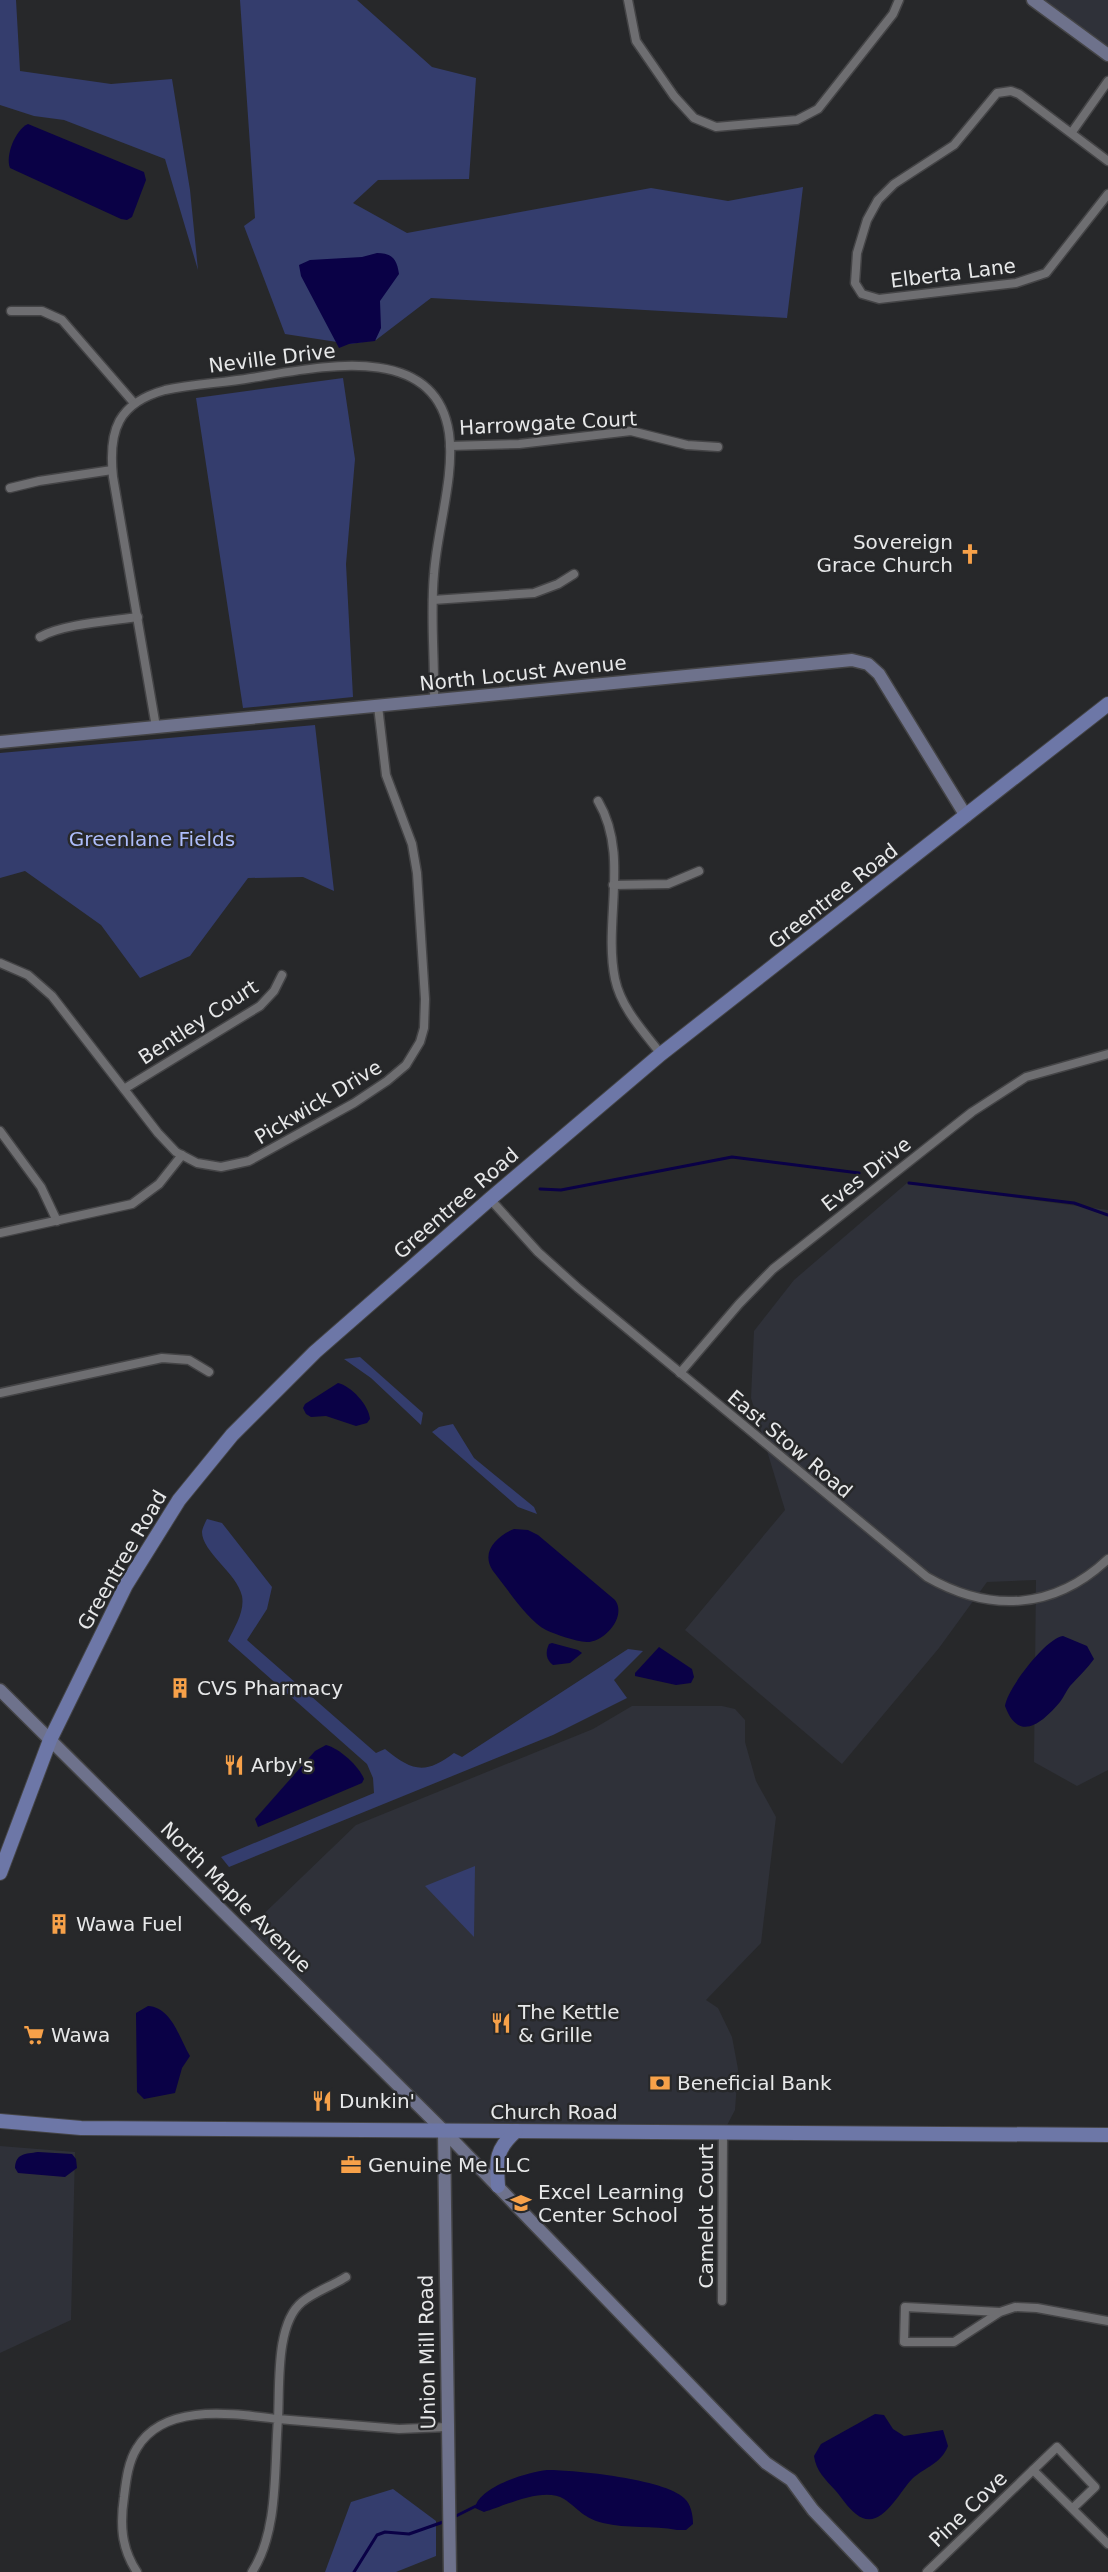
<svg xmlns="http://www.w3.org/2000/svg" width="1108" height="2572" font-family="'DejaVu Sans',sans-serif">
<rect width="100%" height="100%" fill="#27282a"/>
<g fill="#2f3139">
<polygon points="1033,0 1108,0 1108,55"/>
<polygon points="907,1183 1108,1210 1108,1770 1077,1786 1034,1762 1036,1580 987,1582 939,1648 842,1764 685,1630 785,1510 751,1398 754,1331 794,1280"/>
<polygon points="632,1706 722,1706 735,1709 745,1720 745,1742 756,1781 776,1817 761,1943 706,2000 718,2008 732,2037 738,2069 735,2110 723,2133 444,2131 244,1933 356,1825 593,1729"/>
<polygon points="0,2146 75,2152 71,2320 0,2353"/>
</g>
<g fill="#343d6d">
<polygon points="0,0 16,0 20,71 111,84 172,79 190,190 198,270 165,159 64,120 34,116 0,105"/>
<polygon points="240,0 357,0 432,67 476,78 469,179 378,180 353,203 407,233 651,188 728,201 803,187 787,318 431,298 376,340 350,344 285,334 244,226 255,218"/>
<polygon points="343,378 355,459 346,564 353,697 243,708 196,398"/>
<polygon points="315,725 334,891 303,877 248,878 190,956 140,978 101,925 25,871 0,878 0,753"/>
<polygon points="360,1357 423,1413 421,1425 371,1378 344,1359"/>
<polygon points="453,1424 474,1458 534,1507 537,1514 518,1507 432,1432 439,1427"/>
<path d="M207,1519L222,1523L272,1587L267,1609L247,1640L376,1753L385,1749C412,1771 425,1775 454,1753L462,1757L628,1649L643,1651L614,1680L627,1698L553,1735L229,1867L221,1857L374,1793L373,1778L367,1764L228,1641C234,1628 245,1612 242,1596C237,1573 202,1552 202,1532C202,1529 205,1523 207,1519Z"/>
<polygon points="475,1866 474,1937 425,1886"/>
<polygon points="393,2489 436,2521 436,2556 396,2572 325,2572 351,2502"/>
</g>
<g fill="#0a0146">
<path d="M28,124L144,172L146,180L132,217L127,220L121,219L10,168C5,156 15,130 28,124Z"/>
<path d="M377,253C392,253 397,259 399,274L380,301L381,328L375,341L349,344L339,348L301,276L299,265L310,260L362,257Z"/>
<path d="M338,1383C351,1386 369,1405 370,1419L367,1423L356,1426L326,1416L311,1417L306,1414L303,1408L305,1404Z"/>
<path d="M514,1529L528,1530L538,1535L615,1600C627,1616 605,1642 587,1642C574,1641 557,1635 546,1630C528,1621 506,1587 493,1571C480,1552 497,1536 514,1529Z"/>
<path d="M1063,1636L1087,1646L1094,1659C1087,1669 1079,1676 1070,1686C1066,1691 1064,1697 1060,1702C1043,1722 1019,1744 1005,1706C1007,1689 1046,1638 1063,1636Z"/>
<path d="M552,1643L578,1650L582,1653L570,1663L553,1665C546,1660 545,1652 549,1644Z"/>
<polygon points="659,1647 692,1669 694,1677 691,1683 676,1685 635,1676 635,1673"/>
<path d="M326,1745C339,1748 359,1766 364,1779L362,1783L258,1827L255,1819L315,1751Z"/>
<path d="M148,2006C172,2007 180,2040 190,2056L182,2068L175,2093L144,2099L137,2092L136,2013Z"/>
<path d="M38,2152L72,2154L76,2159L77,2168L65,2177L18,2173L15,2168C16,2153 25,2154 38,2152Z"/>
<path d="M875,2414L884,2415L893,2429L904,2436L943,2430L948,2446C941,2464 925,2467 912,2479C899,2492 880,2534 856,2514C848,2508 842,2498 835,2490C825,2479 816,2471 814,2456L821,2444Z"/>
<path d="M547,2470C576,2470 664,2479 684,2498C691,2504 693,2515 693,2524L686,2530H677C653,2525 627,2529 603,2523C583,2518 579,2509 564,2499C544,2486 504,2506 484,2512L475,2508C479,2487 527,2472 547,2470Z"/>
</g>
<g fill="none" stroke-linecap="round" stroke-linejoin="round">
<g stroke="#0a0146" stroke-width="3">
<polyline points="909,1183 1074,1203 1108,1215"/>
<polyline points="540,1189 561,1190 732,1157 859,1173"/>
<polyline points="452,2518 476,2506"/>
<polyline points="354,2572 377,2535 385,2532 409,2534 446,2521"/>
</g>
<g stroke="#444446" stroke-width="11">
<g id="street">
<polyline points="628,0 636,41 674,96 694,118 716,127 797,120 818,109 893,14 899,0"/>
<polyline points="1072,132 1108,81"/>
<polyline points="1108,161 1019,94 1011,91 997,93 954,145 894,184 878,200 867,220 857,253 855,283 862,294 879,299 1016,283 1046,273 1108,194"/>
<polyline points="11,311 42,311 62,320 134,403"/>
<polyline points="450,446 519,444 631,431 687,445 718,447"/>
<polyline points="10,488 39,481 112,470"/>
<polyline points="433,600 534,593 558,584 574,574"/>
<path d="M40,637C62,624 111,621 138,617"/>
<path d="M156,727L113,477C108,430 118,403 165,390C194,384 222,383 251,378C315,368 435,339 449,433C455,476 437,530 434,574C430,617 435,659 434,702"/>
<path d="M598,801C630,855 603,921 615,979C621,1008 644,1032 661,1054"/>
<polyline points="613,885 668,884 699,871"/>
<polyline points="0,963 28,975 52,996 158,1133 176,1152 197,1163 221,1167 249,1161 354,1103 387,1081 406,1065 420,1042 424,1028 425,999 417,873 412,844 386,775 378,706"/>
<polyline points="124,1089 260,1006 274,991 282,975"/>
<polyline points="0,1131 41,1187 57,1221"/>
<path d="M490,1199L538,1252L578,1288L927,1577C990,1613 1054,1610 1108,1559"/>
<polyline points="0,1233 132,1204 159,1184 182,1155"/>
<polyline points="680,1373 739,1304 773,1269 972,1112 1026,1077 1108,1054"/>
<polyline points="0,1393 162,1358 189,1360 209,1372"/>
<path d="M346,2277C332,2286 314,2292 302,2302C275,2324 280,2387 278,2419L399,2429L447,2427"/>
<polyline points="722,2301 723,2133"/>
<polyline points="1000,2312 905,2307 904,2342 954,2342 1000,2312 1015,2307 1037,2308 1108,2321"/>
<polyline points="1033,2470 1057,2447 1095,2487 1073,2508"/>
<path d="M137,2572C121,2548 120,2524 124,2497C126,2481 128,2462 137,2448C164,2402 234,2414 278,2419C274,2467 279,2531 252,2572"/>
<polyline points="927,2572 1033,2470 1108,2544"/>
</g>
</g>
<g stroke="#444446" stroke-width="15">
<g id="secondary">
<polyline points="1033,0 1108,55"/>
<polyline points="0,742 852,660 868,664 879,674 966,816"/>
<polyline points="0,1690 444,2131 743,2440 766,2463 791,2480 813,2510 872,2572"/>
<polyline points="444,2131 450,2572"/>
</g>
</g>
<g stroke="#444446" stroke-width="16">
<g id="primary">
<polyline points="0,1873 50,1740 126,1585 179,1500 232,1435 315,1352 490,1199 661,1054 1108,704"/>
<polyline points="0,2121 81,2128 1108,2135"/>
<path d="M498,2186C496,2159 496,2149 516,2131"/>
</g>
</g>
<use href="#street" stroke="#6e6e71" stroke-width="8"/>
<use href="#secondary" stroke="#6e728c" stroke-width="12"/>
<use href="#primary" stroke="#6d77a7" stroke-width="14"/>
</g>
<defs>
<g id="church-bare" transform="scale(1.62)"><path d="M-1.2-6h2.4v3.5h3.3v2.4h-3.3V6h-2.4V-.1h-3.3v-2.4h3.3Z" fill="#f7a149" stroke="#27282a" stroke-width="2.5" paint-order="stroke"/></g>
<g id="building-bare" transform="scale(1.62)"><path d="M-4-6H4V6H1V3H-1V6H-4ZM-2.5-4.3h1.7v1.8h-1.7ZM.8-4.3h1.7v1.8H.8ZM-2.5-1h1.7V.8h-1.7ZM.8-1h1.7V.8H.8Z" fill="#f7a149" stroke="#27282a" stroke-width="2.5" paint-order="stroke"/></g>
<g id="restaurant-bare" transform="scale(1.62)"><path d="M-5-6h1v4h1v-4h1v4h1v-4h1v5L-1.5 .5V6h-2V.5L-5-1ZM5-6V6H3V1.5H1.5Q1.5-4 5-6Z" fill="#f7a149" stroke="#27282a" stroke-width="2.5" paint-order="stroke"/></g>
<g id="supermarket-bare" transform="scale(1.62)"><path d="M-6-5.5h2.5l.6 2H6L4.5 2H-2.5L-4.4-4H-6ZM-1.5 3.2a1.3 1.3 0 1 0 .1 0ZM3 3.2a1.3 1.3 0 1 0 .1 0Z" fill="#f7a149" stroke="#27282a" stroke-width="2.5" paint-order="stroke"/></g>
<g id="bank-bare" transform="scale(1.62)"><path d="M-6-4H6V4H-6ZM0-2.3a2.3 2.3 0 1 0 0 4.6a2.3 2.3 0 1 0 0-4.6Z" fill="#f7a149" stroke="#27282a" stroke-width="2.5" paint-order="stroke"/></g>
<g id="office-bare" transform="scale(1.62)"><path d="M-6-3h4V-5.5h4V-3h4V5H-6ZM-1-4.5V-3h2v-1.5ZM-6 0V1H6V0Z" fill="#f7a149" stroke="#27282a" stroke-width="2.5" paint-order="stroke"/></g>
<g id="school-bare" transform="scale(1.62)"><path d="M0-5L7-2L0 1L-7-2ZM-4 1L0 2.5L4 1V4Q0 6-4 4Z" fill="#f7a149" stroke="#27282a" stroke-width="2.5" paint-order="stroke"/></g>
</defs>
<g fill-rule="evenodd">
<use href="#church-bare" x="970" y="554"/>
<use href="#building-bare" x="180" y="1688"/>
<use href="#restaurant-bare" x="234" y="1765"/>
<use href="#building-bare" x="59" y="1924"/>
<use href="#restaurant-bare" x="501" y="2023"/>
<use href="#supermarket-bare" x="34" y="2035"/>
<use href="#bank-bare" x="660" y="2083"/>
<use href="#restaurant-bare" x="322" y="2101"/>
<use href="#office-bare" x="351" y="2165"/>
<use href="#school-bare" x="521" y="2203"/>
</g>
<g text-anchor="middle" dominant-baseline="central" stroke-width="5" stroke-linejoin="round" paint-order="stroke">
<g font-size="20" fill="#e7e8e9" stroke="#27282a">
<text transform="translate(953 273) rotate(-7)">Elberta Lane</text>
<text transform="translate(272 358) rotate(-7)">Neville Drive</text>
<text transform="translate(548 423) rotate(-3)">Harrowgate Court</text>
<text transform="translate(523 673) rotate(-6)">North Locust Avenue</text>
<text transform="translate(833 896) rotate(-38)">Greentree Road</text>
<text transform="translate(198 1022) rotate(-33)">Bentley Court</text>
<text transform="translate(318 1102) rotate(-31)">Pickwick Drive</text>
<text transform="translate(866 1174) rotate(-38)">Eves Drive</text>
<text transform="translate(456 1203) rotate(-41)">Greentree Road</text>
<text transform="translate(790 1444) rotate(40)">East Stow Road</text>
<text transform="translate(122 1560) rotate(-60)">Greentree Road</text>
<text transform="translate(236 1897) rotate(45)">North Maple Avenue</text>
<text x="554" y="2112">Church Road</text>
<text transform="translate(706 2216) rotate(-90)">Camelot Court</text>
<text transform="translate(427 2352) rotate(-91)">Union Mill Road</text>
<text transform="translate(968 2509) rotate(-44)">Pine Cove</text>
</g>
<g font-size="20" fill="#e7e8e9" stroke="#27282a" text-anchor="start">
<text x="953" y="542" text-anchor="end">Sovereign<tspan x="953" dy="23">Grace Church</tspan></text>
<text x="197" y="1688">CVS Pharmacy</text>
<text x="251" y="1765">Arby's</text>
<text x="76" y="1924">Wawa Fuel</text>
<text x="518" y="2012">The Kettle<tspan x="518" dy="23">&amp; Grille</tspan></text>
<text x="51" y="2035">Wawa</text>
<text x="677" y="2083">Beneficial Bank</text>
<text x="339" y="2101">Dunkin'</text>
<text x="368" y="2165">Genuine Me LLC</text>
<text x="538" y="2192">Excel Learning<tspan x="538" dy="23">Center School</tspan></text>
</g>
<g font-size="20" fill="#aebdfb" stroke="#27282a">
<text x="152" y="839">Greenlane Fields</text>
</g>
</g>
</svg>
